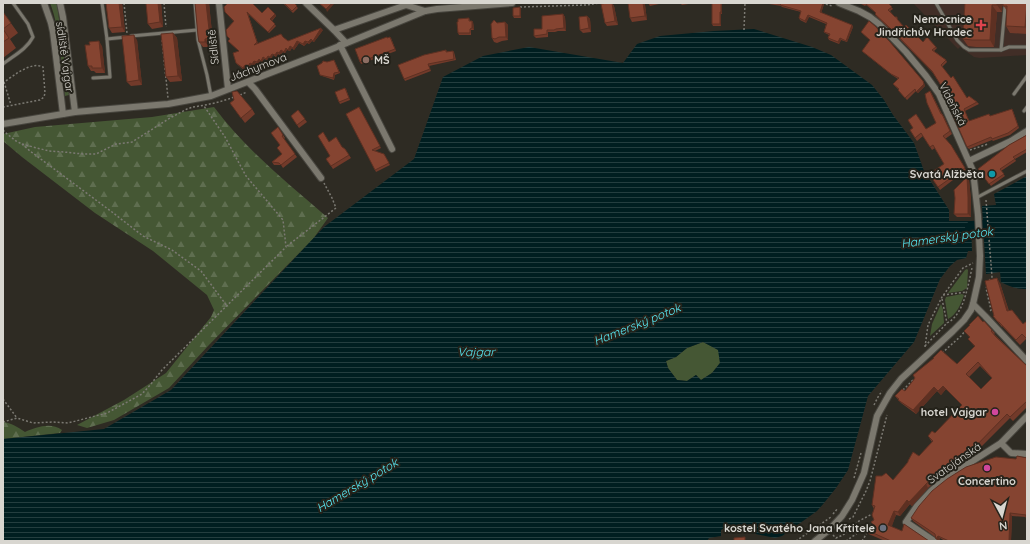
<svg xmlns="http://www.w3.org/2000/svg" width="1030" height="544" font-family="Quicksand,sans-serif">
<defs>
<pattern id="forest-firs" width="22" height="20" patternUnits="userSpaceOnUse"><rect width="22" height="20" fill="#455734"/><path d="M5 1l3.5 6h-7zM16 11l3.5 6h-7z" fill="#5f6e50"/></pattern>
<pattern id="water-rules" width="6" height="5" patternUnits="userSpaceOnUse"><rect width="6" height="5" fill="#001e20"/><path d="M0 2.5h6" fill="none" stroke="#243e3f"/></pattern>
</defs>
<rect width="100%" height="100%" fill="#2e2b23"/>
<polygon fill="#412e27" points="913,3 1027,3 1027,55 980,58 974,57 960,47 958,49"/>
<g fill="#455734">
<path d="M50,3H57V4L69,95L65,96C61,66 61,31 50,3Z"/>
<polygon points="967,269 968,270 967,288 962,291 948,293 965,270"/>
<path d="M962,294L964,295C961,304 957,314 948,319L945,300L946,297Z"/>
<polygon points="941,304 943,309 944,323 930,336 932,324"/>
<polygon points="703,342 719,350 720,363 712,373 701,380 696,375 687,381 677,380 668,368 666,361 676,357 687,348"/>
</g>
<g fill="url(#forest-firs)">
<path d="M214,107C246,150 288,183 328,218L313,239L208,346L169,388L114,420L87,428L77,425L124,400L166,373L211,317L214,310L207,295L153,251L95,213L22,157L3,141V134L35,127L152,117Z"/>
<path d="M3,422C11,423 18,427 25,432C36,427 51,422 62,430L60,433L3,439Z"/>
</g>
<g fill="url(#water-rules)" fill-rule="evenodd">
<path d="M754,29L812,47L831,55L872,85L884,100L893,115L914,143L924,171L949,210V221H971L972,251H968L966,258L957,260L950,266L940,279L914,342L868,396L848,470L836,488L824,503L817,511L782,536L775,538L732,529L728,526L721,530V536L709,538L707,541H3V439L104,429L171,390L324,227L414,159L443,77L483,56L529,47L623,63L637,44L660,36L714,31ZM703,342L718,350L720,363L712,373L701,380L696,375L687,381L677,380L668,368L666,361L676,357L687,348Z"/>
<path d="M1027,176V289C1017,289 1010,287 1001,282L1000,272L986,274L982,206L996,205L994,194Z"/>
</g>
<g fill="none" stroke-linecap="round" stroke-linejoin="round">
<polyline stroke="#001e20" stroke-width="14" points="972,228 983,227"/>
<g stroke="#48463f" stroke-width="4.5">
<g id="lane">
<polyline points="195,3 198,40 207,75 211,96"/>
<polyline points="936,3 957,40 964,47 969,50 1001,50 1009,47 1027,47"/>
<polyline points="131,36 197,30"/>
<polyline points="107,39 126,37"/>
<polyline points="1001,50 1005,7"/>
<path d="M3,64C13,56 27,49 33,37L28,24L13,3"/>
<polyline points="93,78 110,77 107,39 102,3"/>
<polyline points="1014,94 1027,76"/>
<polyline points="1024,111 1027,107"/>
<polyline points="976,198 1027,171"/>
</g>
</g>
<g stroke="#48463f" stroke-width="8">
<g id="street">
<polyline points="44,3 51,23 53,32 63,114"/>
<polyline points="60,3 63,17 75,112"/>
<polyline points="219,3 228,89"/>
<polyline points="306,3 334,30 346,43"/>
<polyline points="334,30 406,5 425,11"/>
<polyline points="340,45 392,149"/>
<polyline points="248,82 255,89 321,178"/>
<polyline points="3,124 75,112 168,104 211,96 332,49 425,11 437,9 512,3"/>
<polyline points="969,161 1011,141 1027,131"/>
<polyline points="973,304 985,316 1027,361"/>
<polyline points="1001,443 1011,453 1027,454"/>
<polyline points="815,541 829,530 842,516 852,500 864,473 877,416 890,393 901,379 953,331 964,320 971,310 973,304 979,277 980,256 978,215 973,171 939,94 926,76 906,52 879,24 870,17 859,11 839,3"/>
<polyline points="934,541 906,522 917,506 931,491 946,478 1001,443 1027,416"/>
</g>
</g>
<g stroke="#7c7a73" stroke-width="1.5" stroke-dasharray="2 2" stroke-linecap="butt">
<polyline points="124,3 127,33"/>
<polyline points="164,3 166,27"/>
<polyline points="822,3 832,6"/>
<polyline points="520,7 586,5 600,3"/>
<polyline points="744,30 745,3"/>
<polyline points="162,40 168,98"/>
<polyline points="4,82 11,105"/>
<path d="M3,83C13,76 31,61 43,67L45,93L44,97L40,100L3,107"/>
<polyline points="240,95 247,92"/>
<path d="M193,107C207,105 221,102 234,97"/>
<polyline points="3,130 7,134 16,141 22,144 37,148 49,151 64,152 83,154 96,154 116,144 132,142 170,118 187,109 193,107"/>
<polyline points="22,144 30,151 112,212 143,236 172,250 201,271 227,306"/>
<polyline points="970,150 988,144"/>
<polyline points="986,200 992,277 989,281"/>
<polyline points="287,246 336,208 332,198 324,183"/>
<polyline points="987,286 986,288 991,310 990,311"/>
<polyline points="943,295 967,292"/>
<polyline points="942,299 947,323"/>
<path d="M925,346L947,323C964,315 968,285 972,268"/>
<polyline points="925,347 928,325 942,297 963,268 973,263"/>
<polyline points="942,353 961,336 965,331"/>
<polyline points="903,390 916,377"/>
<polyline points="3,399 17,418"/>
<polyline points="874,405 878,397 882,391"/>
<polyline points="3,422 17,418 33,423 53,422 68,423 107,413 142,394 151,384 162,370 286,247 283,220 246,176 225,137 204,106"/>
<polyline points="854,478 861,453"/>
<polyline points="833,514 838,508"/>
<polyline points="849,519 853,517 866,491 870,481 887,415"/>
<polyline points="833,535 836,538 843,535 859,521 874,513"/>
<polyline points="796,541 831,517"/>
<polyline points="846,541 869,525 870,525 869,529"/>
<polyline points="862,541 867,533"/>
</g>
<use href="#lane" stroke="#7b786e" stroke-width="3"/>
<use href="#street" stroke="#7b786e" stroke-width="6"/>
</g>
<g fill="#723a2a" fill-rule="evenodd">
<polygon points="106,3 122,3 125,32 112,33 109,28"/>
<polygon points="146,3 161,3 163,27 152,29 148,24"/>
<polygon points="195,3 209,3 213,43 208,44 209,47 203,47 199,42"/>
<polygon points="283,3 297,3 295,5 298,8 293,13"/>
<polygon points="608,3 612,3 614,6 618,25 607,26 605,23"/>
<polygon points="631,3 644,3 645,5 647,20 632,22 630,18"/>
<polygon points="648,3 659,3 659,4 650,6"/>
<polygon points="680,3 695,3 682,5"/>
<polygon points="722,3 722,14 721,14 721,26 713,26 712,24"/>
<polygon points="763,3 823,3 824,4 821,13 852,25 853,27 847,42 841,40 839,44 829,40 828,38 829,35 825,33 824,32 826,24 809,17 806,23 800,20 799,18 801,12 782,7 781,6"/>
<polygon points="859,3 888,3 893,9 890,11 895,17 898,19 898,21 904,27 923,42 936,47 937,48 934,51 946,60 947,62 942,67 967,98 977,102 979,104 965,111 969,121 990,116 1013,111 1019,128 1010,135 993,141 992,140 969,149 967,147 954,109 947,95 933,73 891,30 876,16 875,14 876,13 866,5 865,6"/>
<polygon points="965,3 1027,3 1027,34 1010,33 1006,26 1007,11 1003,5 1002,6 1002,12 997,12 994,47 976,47 968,46 963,39 964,33 963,31"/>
<polygon points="521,9 521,18 514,18 513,16"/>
<polygon points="3,12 18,33 10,39 16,48 3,58"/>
<polygon points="225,12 262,13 275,14 276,16 272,21 276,26 269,33 248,14 258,44 282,36 283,38 288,41 323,30 314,42 312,41 309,44 307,43 304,46 299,43 294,50 292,48 290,51 287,50 285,53 283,52 280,55 278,54 276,57 273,55 271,59 269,57 267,60 264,59 262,62 260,61 258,64 256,63 253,66 251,64 249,68 246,66 244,70 238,65 236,63 239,51 228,41 230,39 227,36 234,22"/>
<polygon points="563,14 565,17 566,31 558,31 555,32 548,32 548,37 536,38 534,36"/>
<polygon points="587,16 590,19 591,32 583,33 580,30"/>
<polygon points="470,19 470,21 472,21 473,22 474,30 471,30 471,35 459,35 458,33"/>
<polygon points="505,22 508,25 508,40 502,41 497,43 494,42 492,38 497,23"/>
<polygon points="861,32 923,81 925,86 918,93 916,91 907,100 900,92 899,90 893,84 898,79 892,75 863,52 862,51 870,40"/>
<polygon points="173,33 177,38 182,81 170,82 166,77"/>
<polygon points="387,38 391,38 396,51 361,64 360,62"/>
<polygon points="137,40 142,85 131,86 127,82"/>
<polygon points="102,46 105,73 96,73 94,71 91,71 88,66"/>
<polygon points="446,50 447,52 453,51 454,52 456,60 429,66 431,71 405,81 404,79"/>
<polygon points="327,62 335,62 340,73 335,75 334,80 322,76 320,75"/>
<polygon points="346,89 350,100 340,104 339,102"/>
<polygon points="930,91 942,114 944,117 952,134 945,139 966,170 940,190 929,174 944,164 935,148 932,150 923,136 917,141 915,138 926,129 936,123"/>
<polygon points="234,100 252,109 255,114 245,123 230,103"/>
<polygon points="360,109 381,148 375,151 385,156 390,165 376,172 375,170"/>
<polygon points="298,110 307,122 299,128 291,116"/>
<polygon points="278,127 285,138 284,139 297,157 283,168 281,165 274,165 272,162 282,154"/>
<polygon points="1027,135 1027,152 1015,159 1016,161 1001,171 1005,176 991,186 978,169"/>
<polygon points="330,142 342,147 345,149 351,158 333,169 326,159 330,156"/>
<polygon points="969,180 971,200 971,217 957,217 954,214"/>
<polygon points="1000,283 1009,311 1023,324 1027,321 1027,340 1026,339 1020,345 1002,326 1002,327 993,316 994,316"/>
<path d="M983,322L992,330L995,333L994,334L1027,366V407L1013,421L1010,418L971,457L943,475L928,488L912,506L910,504L900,516L896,515L891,527L929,541H885L864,532L862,528L875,527L871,522L874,520V509L872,505L893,480L919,456L932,442L928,436L935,433L962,405L946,389L941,395L937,391L916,414L901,403L895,396L905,391L915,378L913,375L957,364L975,347L968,339L970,338L964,331ZM980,366L992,378L981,389L969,377Z"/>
<polygon points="1027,458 1027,520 1026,517 1012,516 1011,541 945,541 940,538 939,541 938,541 935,537 913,521 911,518 1016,459"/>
</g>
<g fill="#5d3022">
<polygon points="119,3 122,3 125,32 122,27"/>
<polygon points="158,3 161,3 163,27 160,22"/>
<polygon points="206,3 209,3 213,43 210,38"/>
<polygon points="332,3 334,3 334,4 327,12 326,9"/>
<polygon points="612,3 614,6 618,25 615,21"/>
<polygon points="643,3 644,3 645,5 647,20 645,16"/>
<polygon points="721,3 722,3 722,14 721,12"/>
<polygon points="823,3 824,4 821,14 820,12"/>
<polygon points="997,3 1002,3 1003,4 1002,6 1002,12 997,5"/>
<polygon points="992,5 997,12 994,47 990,40"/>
<polygon points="520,7 521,9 521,18 520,16"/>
<polygon points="1027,7 1027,30 1025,27"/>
<polygon points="247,12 248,14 258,44 257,42"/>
<polygon points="720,12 721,14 721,26 720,24"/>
<polygon points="275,14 276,16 271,21 270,19"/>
<polygon points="563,14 565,17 566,31 564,28"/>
<polygon points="808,15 809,17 806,23 805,21"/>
<polygon points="587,16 590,19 591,32 589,28"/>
<polygon points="472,21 473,22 474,30 472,28"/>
<polygon points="505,22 508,25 508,40 506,37"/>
<polygon points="852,25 853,27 847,42 846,41"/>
<polygon points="321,28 323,30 314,42 313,41"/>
<polygon points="173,33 177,38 182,81 178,76"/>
<polygon points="134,35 137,40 142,85 139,80"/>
<polygon points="840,38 841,40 839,44 838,42"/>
<polygon points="205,39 208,44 209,47 205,42"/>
<polygon points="311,39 312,41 309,44 308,42"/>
<polygon points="99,41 102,46 105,73 102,68"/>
<polygon points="297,41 299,43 294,50 293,48"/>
<polygon points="305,41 307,43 304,46 303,44"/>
<polygon points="290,46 292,48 290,51 288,50"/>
<polygon points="286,48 287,50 285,53 284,52"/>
<polygon points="281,50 283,52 280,55 279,53"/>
<polygon points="277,52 278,54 276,57 275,55"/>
<polygon points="272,54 273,55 271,59 270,57"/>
<polygon points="268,56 269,57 267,60 266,59"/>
<polygon points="263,57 264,59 262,62 261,61"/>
<polygon points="259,59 260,61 258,64 257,62"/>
<polygon points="254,61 256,63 253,66 252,64"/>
<polygon points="250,63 251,64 249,68 248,66"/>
<polygon points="245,65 246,66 244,70 243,68"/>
<polygon points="334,73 335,75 334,80 333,78"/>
<polygon points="923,81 925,86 918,93 916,92"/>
<polygon points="930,91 932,94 943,117 941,114"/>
<polygon points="942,114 944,117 952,134 950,131"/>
<polygon points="967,177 969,180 971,200 971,217 968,214"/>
<polygon points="997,278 1000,283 1010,316 1007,311"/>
<polygon points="943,386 946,389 941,395 938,391"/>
<polygon points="934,387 937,391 916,414 913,410"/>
<polygon points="926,484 928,488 912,506 909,502"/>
<polygon points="907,500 910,504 900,516 898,512"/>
<polygon points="894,511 896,515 891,529 888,525"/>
<polygon points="1010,513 1012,516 1011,541 1009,541"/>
<polygon points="938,536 940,538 939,541 938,541 936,539"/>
</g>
<g fill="#854431" stroke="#5d3022" fill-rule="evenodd">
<polygon points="106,3 119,3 122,27 109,28"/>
<polygon points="146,3 158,3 160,22 148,24"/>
<polygon points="195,3 206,3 210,38 205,39 205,42 199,42 198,36"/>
<polygon points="228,3 252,3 262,13 268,7 275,14 270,19 275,24 268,32 247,12 257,42 254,45 281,34 283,37 288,41 321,28 313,41 311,39 308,42 305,41 303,44 297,41 293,48 290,46 288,50 286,48 284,52 281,50 279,53 277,52 275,55 272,54 270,57 268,56 266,59 263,57 261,61 259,59 257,62 254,61 252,64 250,63 248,66 245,65 243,68 236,63 233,53 239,51 228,41 230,39 227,36 226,30 234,21 225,12 224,7"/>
<polygon points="284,3 294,3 297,6 292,11"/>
<polygon points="319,3 332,3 326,9"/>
<polygon points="608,3 612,3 615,21 605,23 601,4"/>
<polygon points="628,3 643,3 645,16 630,18"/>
<polygon points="712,3 721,3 721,12 720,12 720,24 712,24"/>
<polygon points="772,3 823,3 820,12 852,25 846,41 840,38 838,42 828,38 830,34 824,32 827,23 808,15 805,21 799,18 801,11 780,5 781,4"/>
<polygon points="865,3 888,3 892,7 888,10 895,17 897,17 897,19 904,27 906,25 923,42 927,37 936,47 932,50 946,60 941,65 951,78 953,76 967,98 969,96 977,102 964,109 969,121 989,114 990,116 1012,109 1018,126 1008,133 992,139 991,137 967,147 951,111 954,109 947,95 932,71 890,28 875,14 876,13"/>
<polygon points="965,3 997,3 997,5 992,5 990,40 972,40 963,39 964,31 963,31"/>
<polygon points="1003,3 1027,3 1025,27 1006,26 1007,6 1003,6"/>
<polygon points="520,7 520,16 513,16 513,8"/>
<polygon points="3,12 11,23 3,29"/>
<polygon points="563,14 564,28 556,29 554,30 547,30 547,34 534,36 534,29 542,29 542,16"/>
<polygon points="587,16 589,28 580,30 579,17"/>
<polygon points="469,18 469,21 472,21 472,28 470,29 470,33 458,33 457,22 458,22 458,19"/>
<polygon points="494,20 497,23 505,22 506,37 499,37 495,39 492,38 491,24"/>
<polygon points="869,21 875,26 890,42 923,81 924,84 916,92 915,89 905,98 898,90 899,89 893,84 899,78 891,74 862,51 870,40 861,32"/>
<polygon points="3,29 9,38 3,42"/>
<polygon points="173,33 178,76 166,77 161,34"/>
<polygon points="134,35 139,80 127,82 122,36"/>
<polygon points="387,37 387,38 390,37 395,49 360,62 355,49"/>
<polygon points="99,41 102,68 92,68 92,66 88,66 85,45 90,45 89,42"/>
<polygon points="446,50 446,52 453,51 454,59 428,64 430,69 404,79 398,65 424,55"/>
<polygon points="334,60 339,72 334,73 333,78 320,75 317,66 322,63 323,61 327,62"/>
<polygon points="345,88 349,98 339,102 335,92"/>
<polygon points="237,91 252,109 241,118 230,103 234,100 232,92"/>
<polygon points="930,91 941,114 942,114 950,131 943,136 951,145 965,168 938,187 929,174 944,164 933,145 930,147 921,133 915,138 910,130 913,128 908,120 916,114 926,129 936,123 927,103 925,94"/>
<polygon points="359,107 380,146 372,150 384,154 389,163 375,170 346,114"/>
<polygon points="298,110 305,119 297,125 291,116"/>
<polygon points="278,127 283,135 282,136 295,154 281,165 279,163 272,162 282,154 277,148 280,145 271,133"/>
<polygon points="323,132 329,142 336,137 342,147 345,149 349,155 331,166 326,159 330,156 318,136"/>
<polygon points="1027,135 1027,149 1013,157 1015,159 1000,169 1004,174 989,184 978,169 1009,145"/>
<polygon points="967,177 968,197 968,214 954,214 955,198 954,190"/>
<polygon points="997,278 1007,311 1012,310 1023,324 1027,321 1027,339 1022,334 1016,340 999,322 998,322 993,316 994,316 985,281"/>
<path d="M978,316L983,322L984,321L992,330L991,331L996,337L1027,366V401L1010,417L1007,414L969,453L941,471L926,484L909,502L907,500L898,512L894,511L888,525L902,531L904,524L929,541H891L862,528L876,527L871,522L874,520L872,515L875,506L872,505L876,476H882L886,473L893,480L908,462V461L913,452L919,456L933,441L928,436L932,431L935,433L962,405L943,386L938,391L934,387L913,410L898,400L899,399L895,396L902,389L905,391L915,378L913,375L934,358H933L941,350L957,364L975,346L968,339L970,337L964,331L970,325H969ZM978,362L992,378L981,389L966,374Z"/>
<polygon points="1017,456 1027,458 1027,518 1026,518 1026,515 1010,513 1009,541 949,541 938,536 936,539 935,534 911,518 919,506 932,491 947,479 966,467 996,457 1016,459"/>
<polygon points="745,537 745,541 734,541 734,538"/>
</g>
<path fill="#e0444e" stroke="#24221a" stroke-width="1.5" d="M979 19h4v4h4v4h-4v4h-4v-4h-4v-4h4z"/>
<circle fill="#8d6e63" stroke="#24221a" stroke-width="1.5" cx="366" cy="60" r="4"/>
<circle fill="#0f9aa8" stroke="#24221a" stroke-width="1.5" cx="992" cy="174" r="4"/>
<g fill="#d1479c" stroke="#24221a" stroke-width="1.5">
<circle cx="995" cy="412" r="4"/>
<circle cx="987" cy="468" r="4"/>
</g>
<circle fill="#6b7280" stroke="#24221a" stroke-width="1.5" cx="883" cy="528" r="4"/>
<g text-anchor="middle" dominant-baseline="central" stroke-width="4" stroke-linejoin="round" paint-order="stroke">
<g font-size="11" font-weight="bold" fill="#d8d6d0" stroke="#24221a" text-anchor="end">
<text x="972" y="19">Nemocnice<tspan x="972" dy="13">Jindřichův Hradec</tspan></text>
<text x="374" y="60" text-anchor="start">MŠ</text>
<text x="984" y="174">Svatá Alžběta</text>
<text x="987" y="412">hotel Vajgar</text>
<text x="987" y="481" text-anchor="middle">Concertino</text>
<text x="875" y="528">kostel Svatého Jana Křtitele</text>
</g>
<g font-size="11" fill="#d8d6d0" stroke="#24221a">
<text transform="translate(213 47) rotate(-96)">Sídliště</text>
<text transform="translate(65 57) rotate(82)">sídliště Vajgar</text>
<text transform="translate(258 67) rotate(-21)">Jáchymova</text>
<text transform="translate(953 104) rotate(63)">Vídeňská</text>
<text transform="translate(954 463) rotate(-35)">Svatojánská</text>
</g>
<g font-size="12" font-style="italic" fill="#58eaf5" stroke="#24221a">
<text transform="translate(947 237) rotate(-8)">Hamerský potok</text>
<text transform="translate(637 324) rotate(-22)">Hamerský potok</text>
<text x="476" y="351">Vajgar</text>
<text transform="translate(357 485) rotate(-31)">Hamerský potok</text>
</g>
</g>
<rect width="1030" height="544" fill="none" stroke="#d8d6d0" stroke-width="8"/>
<g transform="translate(1002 516) rotate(173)" stroke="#24221a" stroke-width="3" paint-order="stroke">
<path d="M0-3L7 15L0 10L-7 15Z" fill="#d8d6d0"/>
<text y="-6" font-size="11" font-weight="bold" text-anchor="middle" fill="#d8d6d0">N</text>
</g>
</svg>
